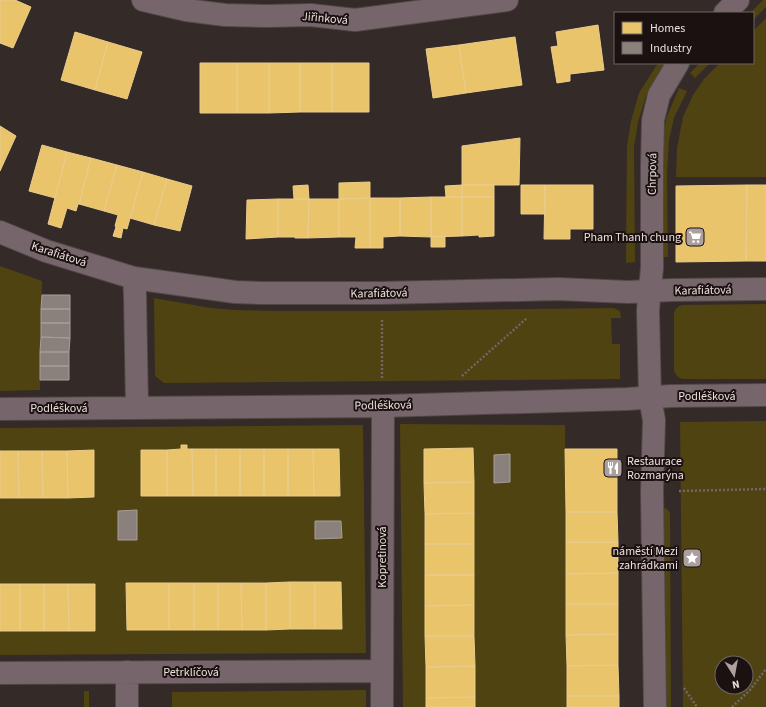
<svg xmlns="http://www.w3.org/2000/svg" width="766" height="707" font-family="'Source Sans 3',sans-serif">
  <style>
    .green { fill: #4f4312; fill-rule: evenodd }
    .homes { fill: #e9c46a; stroke: #eacc8d }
    .industry { fill: #8a817c; stroke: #a89e99 }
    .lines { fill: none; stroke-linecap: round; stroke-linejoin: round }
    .street-casing { stroke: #514846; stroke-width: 24 }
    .path { stroke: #716668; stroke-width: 2.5; stroke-dasharray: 2 2; stroke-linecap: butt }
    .street { stroke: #76666c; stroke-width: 22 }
    .labels { text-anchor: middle; stroke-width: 4; stroke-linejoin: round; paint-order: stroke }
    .street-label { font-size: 12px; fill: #ede0de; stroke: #1a1110 }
    .poi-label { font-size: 12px; fill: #ede0de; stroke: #1a1110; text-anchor: end }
  </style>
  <rect width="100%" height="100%" fill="#342a28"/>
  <path class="green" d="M 763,0 L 766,0 L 766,7 L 753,20 L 753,13 L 750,13 Z
    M 766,18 L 766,177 L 676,177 L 677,148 L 683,117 L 693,95 L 704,79 L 720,63 L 753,63 L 753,31 Z
    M 658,63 L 666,63 L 661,70 L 646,96 L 638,122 L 634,147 L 635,262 L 626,263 L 627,146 L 631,121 L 639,93 Z
    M 700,63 L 710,63 L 695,78 L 690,73 Z
    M 679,88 L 687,91 L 674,118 L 669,140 L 667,175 L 668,257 L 661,257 L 662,140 L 667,116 Z
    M 0,266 L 42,281 L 40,390 L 0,391 Z
    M 154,298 L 211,308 L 235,310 L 282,311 L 381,311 L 614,308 L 620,311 L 621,318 L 611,318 L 612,344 L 620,344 L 620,379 L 164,383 L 155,376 Z
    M 766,304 L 766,379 L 683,379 C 678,378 676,375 674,371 L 674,314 C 675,308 677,307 682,305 Z
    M 766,421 L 766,707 L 683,707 L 680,422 ZM 722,663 L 746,663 L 746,687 L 722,687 Z
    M 400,424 L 565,425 L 567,707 L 475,707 L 473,448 L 424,449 L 426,707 L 403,707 ZM 494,455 L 510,455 L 510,482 L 494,482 Z
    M 363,425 L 366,653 L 0,655 L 0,631 L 95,630 L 95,584 L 0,584 L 0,498 L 94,497 L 94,451 L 0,451 L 0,428 ZM 181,449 L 339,449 L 340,495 L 141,496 L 141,450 ZM 137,510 L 137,540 L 119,540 L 118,511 ZM 315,521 L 341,521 L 342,538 L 315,539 ZM 341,582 L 341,629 L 127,630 L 126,583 L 169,583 Z
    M 664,508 L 667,509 L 670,513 L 671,707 L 665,707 Z
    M 366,690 L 366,707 L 172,707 L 172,692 Z
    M 84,691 L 89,691 L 89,707 L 84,707 Z"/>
  <path class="homes" d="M 0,0 L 15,0 L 31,7 L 13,48 L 0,43 Z
    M 598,25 L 604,70 L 570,74 L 570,81 L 557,83 L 551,47 L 558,46 L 556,32 Z
    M 75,32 L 108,42 L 95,90 L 61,80 Z
    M 515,37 L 522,85 L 466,93 L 459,45 Z
    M 108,42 L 142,52 L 127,99 L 95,90 Z
    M 459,45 L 466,93 L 433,98 L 426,49 Z
    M 200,63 L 237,63 L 237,113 L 200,113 Z
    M 237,63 L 269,63 L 269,113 L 237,113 Z
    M 269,63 L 300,63 L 300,112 L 269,113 Z
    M 300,63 L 332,63 L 332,112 L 300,112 Z
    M 332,63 L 369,63 L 369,112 L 332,112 Z
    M 0,126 L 16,136 L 0,171 Z
    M 520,138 L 519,185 L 462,185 L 462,146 Z
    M 42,145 L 67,152 L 55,198 L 29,191 Z
    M 67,152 L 91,158 L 79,204 L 78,204 L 76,211 L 67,208 L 61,228 L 48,224 Z
    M 91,158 L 117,165 L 104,211 L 79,204 Z
    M 117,165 L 143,172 L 127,229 L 123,228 L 121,238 L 113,236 L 116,227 L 115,226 L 118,215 L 104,211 Z
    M 143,172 L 167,179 L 154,225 L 130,218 Z
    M 167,179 L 192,186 L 180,231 L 154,225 Z
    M 370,182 L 370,198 L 339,199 L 339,183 Z
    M 308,185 L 309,199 L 294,199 L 293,186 Z
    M 462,185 L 494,185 L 494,197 L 462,197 Z
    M 462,185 L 462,197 L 446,197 L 445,186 Z
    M 521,185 L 545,185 L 545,214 L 521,214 Z
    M 545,185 L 593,185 L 593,229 L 570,229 L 570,239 L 544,239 Z
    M 747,185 L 766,185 L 766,261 L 746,261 Z
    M 747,185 L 746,261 L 676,262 L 676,186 Z
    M 431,197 L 462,197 L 462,236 L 431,237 Z
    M 431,197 L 431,237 L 400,236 L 400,198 Z
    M 462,197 L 494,197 L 494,236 L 479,237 L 479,235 L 462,236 Z
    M 370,198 L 370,248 L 355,248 L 356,237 L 339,237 L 339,199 Z
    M 370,198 L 400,198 L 400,236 L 383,237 L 383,248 L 370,248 Z
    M 278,199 L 278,237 L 246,239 L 247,200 Z
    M 278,199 L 309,199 L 308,238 L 295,238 L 295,237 L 278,237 Z
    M 309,199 L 339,199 L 339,237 L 308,238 Z
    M 445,236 L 445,247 L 431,247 L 431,237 Z
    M 181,445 L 187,445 L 187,449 L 192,449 L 193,496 L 167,496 L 167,450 L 181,449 Z
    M 473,448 L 474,482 L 424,483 L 424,449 Z
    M 192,449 L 216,449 L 216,496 L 193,496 Z
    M 216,449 L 240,449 L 240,496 L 216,496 Z
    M 240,449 L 264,449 L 264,496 L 240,496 Z
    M 264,449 L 288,449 L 288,496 L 264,496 Z
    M 288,449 L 313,449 L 314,496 L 288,496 Z
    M 313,449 L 339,449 L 340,496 L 314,496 Z
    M 565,449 L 617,449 L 617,512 L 566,512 Z
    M 94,450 L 94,497 L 68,498 L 67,451 Z
    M 141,450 L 167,450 L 167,496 L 141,496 Z
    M 0,451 L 18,451 L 19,498 L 0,498 Z
    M 18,451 L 42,451 L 43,498 L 19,498 Z
    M 42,451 L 67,451 L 68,498 L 43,498 Z
    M 474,482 L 474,513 L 425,514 L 424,483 Z
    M 566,512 L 617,512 L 618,542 L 566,542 Z
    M 474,513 L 474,544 L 425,544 L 425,514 Z
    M 566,542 L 618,542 L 618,573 L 566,574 Z
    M 425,544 L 474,544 L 474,575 L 425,575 Z
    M 618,573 L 618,604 L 566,604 L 566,574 Z
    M 425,575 L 474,575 L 474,605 L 425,606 Z
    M 290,582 L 315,582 L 315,629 L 290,629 Z
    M 290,582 L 290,629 L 266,630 L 266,583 Z
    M 315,582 L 341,582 L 342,629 L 315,629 Z
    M 126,583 L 169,583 L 169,630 L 127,630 Z
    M 169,583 L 194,583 L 194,630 L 169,630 Z
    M 194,583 L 218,583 L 218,630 L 194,630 Z
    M 218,583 L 241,583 L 242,630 L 218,630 Z
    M 241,583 L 266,583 L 266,630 L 242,630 Z
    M 0,584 L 20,584 L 20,631 L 0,631 Z
    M 20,584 L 44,584 L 44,631 L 20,631 Z
    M 44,584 L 68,584 L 69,631 L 44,631 Z
    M 68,584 L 95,584 L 95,631 L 69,631 Z
    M 566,604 L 618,604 L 618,634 L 566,635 Z
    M 474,605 L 474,636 L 425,636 L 425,606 Z
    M 618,634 L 618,665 L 567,666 L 566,635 Z
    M 425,636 L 474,636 L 475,666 L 426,667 Z
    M 618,665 L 619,696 L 567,696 L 567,666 Z
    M 475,666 L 475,697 L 426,698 L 426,667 Z
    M 567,696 L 619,696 L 619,707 L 567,707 Z
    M 475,697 L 475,707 L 426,707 L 426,698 Z"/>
  <path class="industry" d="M 42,295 L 70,295 L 70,309 L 41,309 Z
    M 41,309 L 70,309 L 70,323 L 41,323 Z
    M 41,323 L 70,323 L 70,338 L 41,337 Z
    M 41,337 L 70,338 L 69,352 L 40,352 Z
    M 40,352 L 69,352 L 69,366 L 40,366 Z
    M 40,366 L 69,366 L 69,380 L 40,380 Z
    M 510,454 L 510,482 L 494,483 L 494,455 Z
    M 137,510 L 137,540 L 118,540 L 118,511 Z
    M 315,521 L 341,521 L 342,538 L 315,539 Z"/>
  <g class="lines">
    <g class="street-casing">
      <path id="street" d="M 143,0 L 186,10 L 225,15 L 267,16 L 311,15 L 355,20 L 507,0
        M 725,13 L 738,0
        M 0,232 L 46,251 L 134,278 L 235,292 L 261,293 L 381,293 L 558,289 L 628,292 L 672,290 L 766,289
        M 134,278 L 135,296 L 137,408
        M 0,409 L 383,406 L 627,399 L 671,396 L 766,395
        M 127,672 L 127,707
        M 0,673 L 382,671
        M 382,707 L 383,406
        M 655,707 L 652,491 L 654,420 L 650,398 L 648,310 L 652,268 L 652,167 L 653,120 L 659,95 L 678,63"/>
    </g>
    <path class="path" d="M 382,320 L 382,379
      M 462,376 L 527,318
      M 679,491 L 766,489
      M 684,688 L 697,707
      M 732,707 L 750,690 L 766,669"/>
    <use href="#street" class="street"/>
  </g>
  <defs>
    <g id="supermarket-square" transform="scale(1)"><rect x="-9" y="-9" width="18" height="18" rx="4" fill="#aca09e" stroke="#1a1110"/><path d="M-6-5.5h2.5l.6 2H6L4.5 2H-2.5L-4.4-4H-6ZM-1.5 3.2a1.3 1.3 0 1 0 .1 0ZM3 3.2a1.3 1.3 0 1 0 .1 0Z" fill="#fff"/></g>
    <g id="restaurant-square" transform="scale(1)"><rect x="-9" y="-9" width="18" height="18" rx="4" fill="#aca09e" stroke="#1a1110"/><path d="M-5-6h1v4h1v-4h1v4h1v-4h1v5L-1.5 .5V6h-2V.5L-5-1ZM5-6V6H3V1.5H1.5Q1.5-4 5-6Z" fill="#fff"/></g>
    <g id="sight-square" transform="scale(1)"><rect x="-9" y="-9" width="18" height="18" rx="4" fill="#aca09e" stroke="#1a1110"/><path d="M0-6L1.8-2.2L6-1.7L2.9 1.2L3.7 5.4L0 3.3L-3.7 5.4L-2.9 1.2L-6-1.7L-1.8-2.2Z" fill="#fff"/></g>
  </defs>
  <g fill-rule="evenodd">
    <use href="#supermarket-square" x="695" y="237"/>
    <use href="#restaurant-square" x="613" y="468"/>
    <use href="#sight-square" x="692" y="558"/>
  </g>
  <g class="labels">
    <g class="street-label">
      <text transform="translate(325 18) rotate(5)" y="4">Jiřinková</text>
      <text transform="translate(652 174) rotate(-89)" y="4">Chrpová</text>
      <text transform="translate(59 254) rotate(18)" y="4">Karafiátová</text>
      <text transform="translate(703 290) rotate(-1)" y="4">Karafiátová</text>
      <text transform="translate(379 293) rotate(-1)" y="4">Karafiátová</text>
      <text x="707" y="400">Podléšková</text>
      <text transform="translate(383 405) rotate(-1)" y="4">Podléšková</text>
      <text x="59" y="412">Podléšková</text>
      <text transform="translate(382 557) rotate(-90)" y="4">Kopretinová</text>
      <text x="191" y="676">Petrklíčová</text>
    </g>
    <g class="poi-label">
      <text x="681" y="241">Pham Thanh chung</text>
      <text x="627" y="465" text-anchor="start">Restaurace<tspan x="627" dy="14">Rozmarýna</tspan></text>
      <text x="678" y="555">náměstí Mezi<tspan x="678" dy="14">zahrádkami</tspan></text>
    </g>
  </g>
  <rect x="614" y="12" width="140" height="52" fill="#1a1110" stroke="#6e6462"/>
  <rect x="622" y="22" width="20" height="12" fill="#e9c46a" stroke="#6e6462"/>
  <text x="650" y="32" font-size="12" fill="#ede0de">Homes</text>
  <rect x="622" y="42" width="20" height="12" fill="#8a817c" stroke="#6e6462"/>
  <text x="650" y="52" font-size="12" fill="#ede0de">Industry</text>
  <g transform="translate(734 675) rotate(169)"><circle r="19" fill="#1a1110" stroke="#6e6462"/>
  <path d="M0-3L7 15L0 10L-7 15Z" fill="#aca09e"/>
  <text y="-6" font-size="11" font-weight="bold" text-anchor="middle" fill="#ede0de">N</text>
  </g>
</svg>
